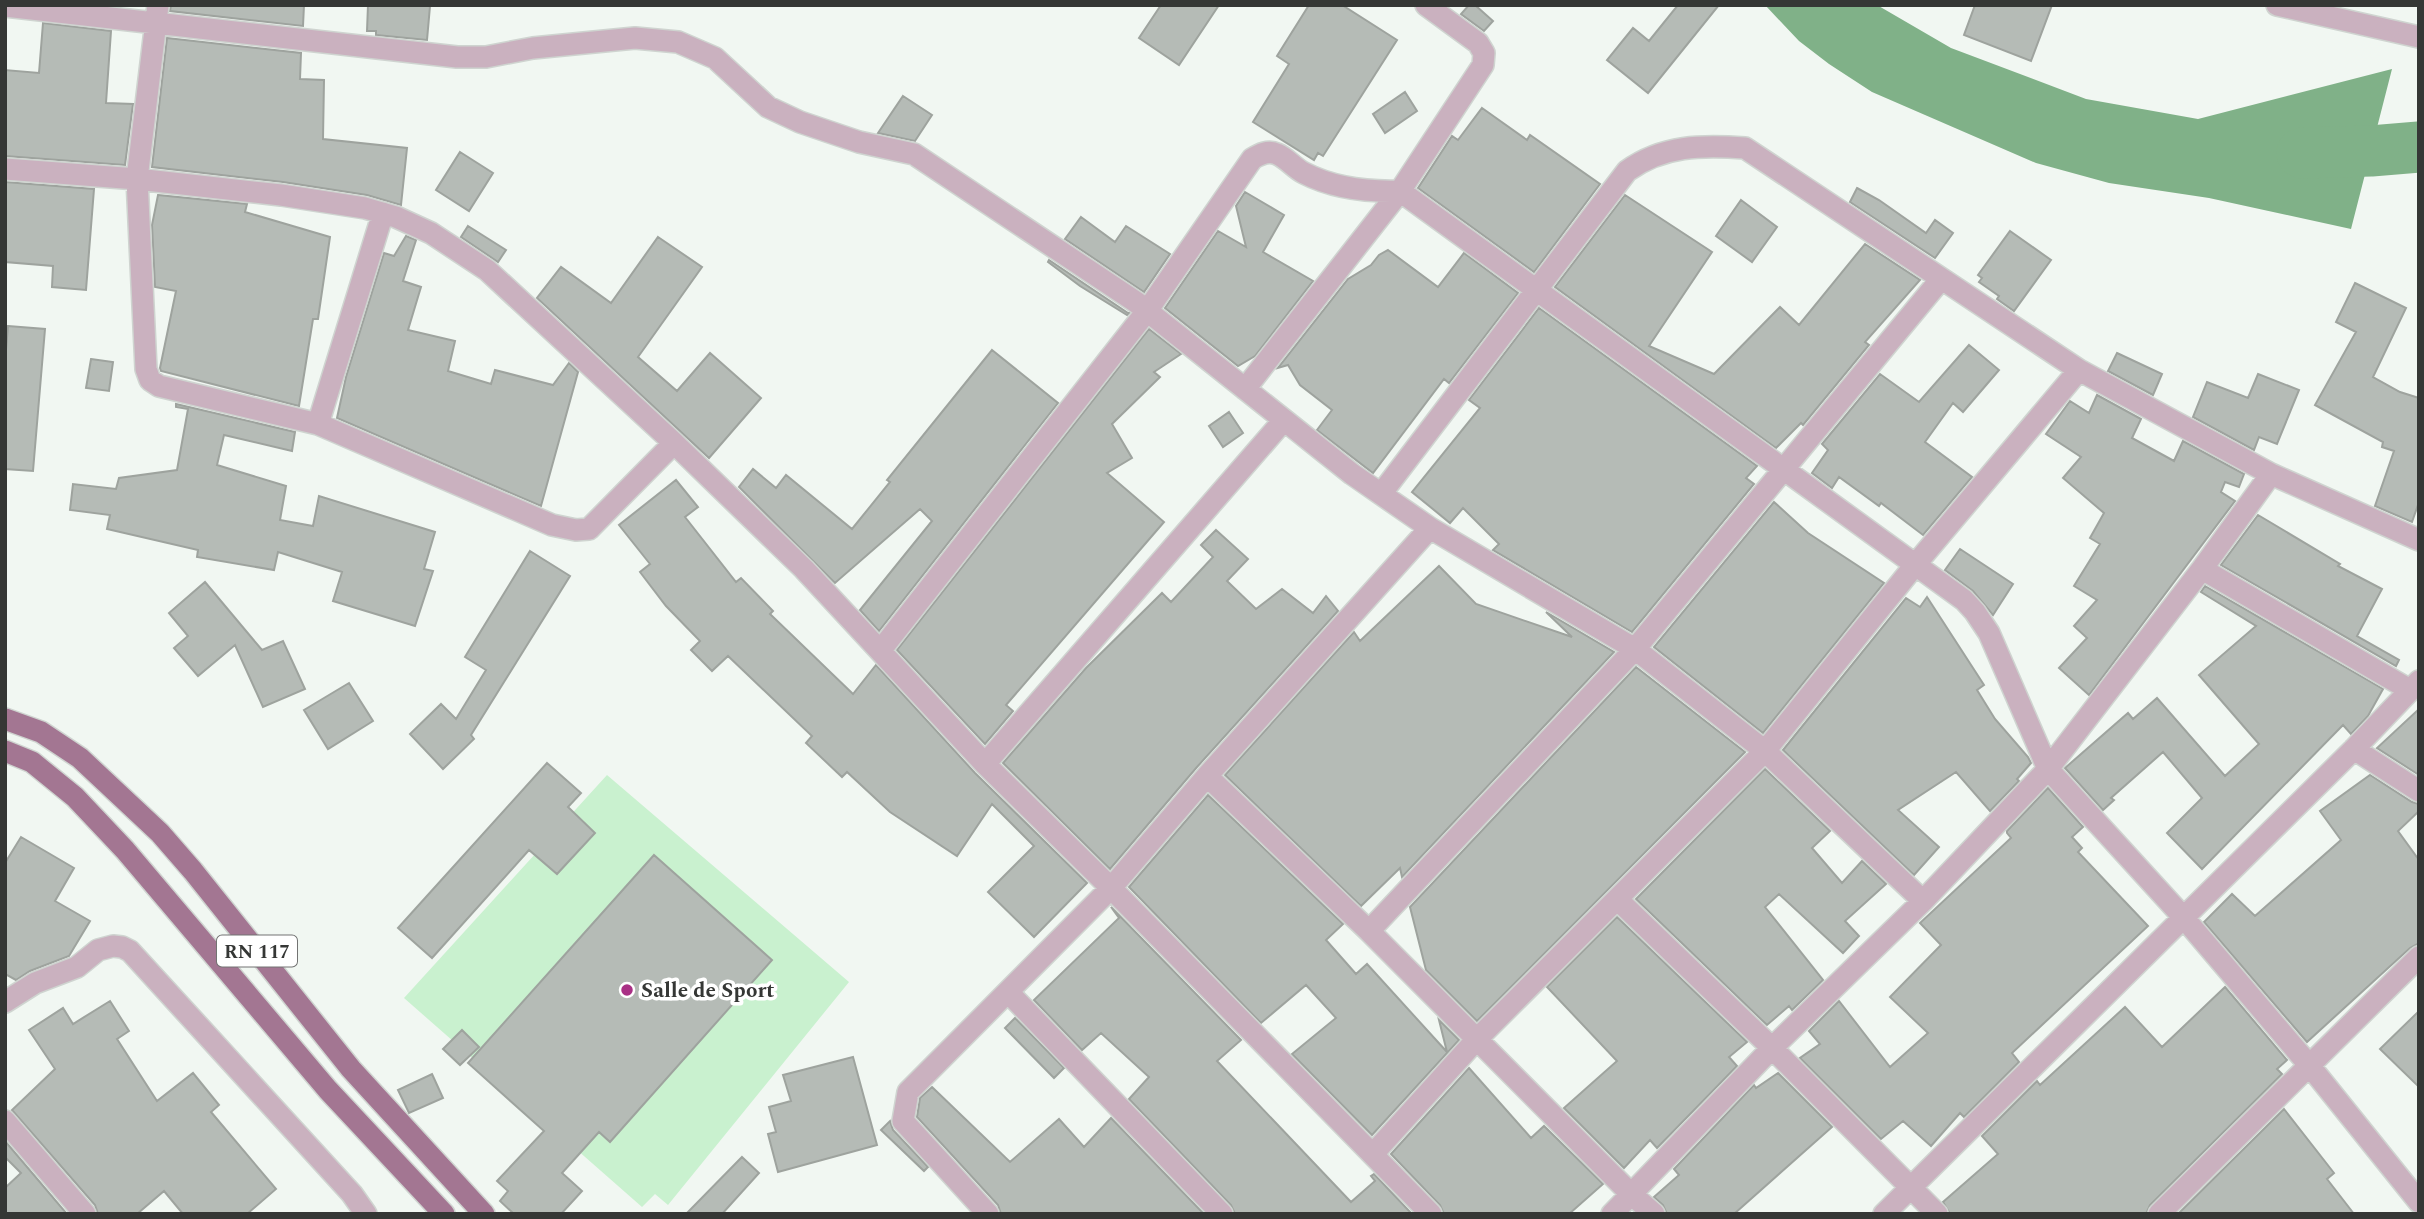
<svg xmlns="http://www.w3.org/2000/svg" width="2424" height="1219" font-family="Spectral,serif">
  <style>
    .green { fill: #c9f1cf }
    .water { fill: #80b188 }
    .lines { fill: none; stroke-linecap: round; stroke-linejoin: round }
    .river { stroke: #80b188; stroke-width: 51 }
    .building { fill: #b5bbb6; stroke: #9ea39e; stroke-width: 2 }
    .minor-casing { stroke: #cfd4d0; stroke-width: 24 }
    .major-casing { stroke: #cfd4d0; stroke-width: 24 }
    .minor { stroke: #cab1bf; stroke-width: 21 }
    .major { stroke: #a37692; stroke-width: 21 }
    .poi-dot { fill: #a93085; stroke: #fff; stroke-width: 2.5 }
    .labels { text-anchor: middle; stroke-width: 7; stroke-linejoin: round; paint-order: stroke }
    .shield { fill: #fff; stroke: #727372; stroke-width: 2 }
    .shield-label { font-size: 19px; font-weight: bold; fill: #353735 }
    .poi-label { font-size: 21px; font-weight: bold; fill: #353735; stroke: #fff; text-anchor: start }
  </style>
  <rect width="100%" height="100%" fill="#f1f7f2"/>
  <path class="green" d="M 607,775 L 849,982 L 668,1205 L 655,1194 L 642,1207 L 404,998 Z"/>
  <path class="water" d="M 1765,5 L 1877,5 L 1951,48 L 2086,99 L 2198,119 L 2392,69 L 2351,229 L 2209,198 L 2109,183 L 2036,163 L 1872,92 L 1829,64 L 1799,41 Z"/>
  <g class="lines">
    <path class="river" d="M 2302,153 L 2371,151 L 2419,147"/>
  </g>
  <path class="building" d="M 171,5 L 304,5 L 303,26 L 170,11 Z
    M 368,5 L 430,6 L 427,40 L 376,35 L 376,31 L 367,31 Z
    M 1161,5 L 1219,5 L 1179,65 L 1139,38 Z
    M 1309,5 L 1342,5 L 1397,40 L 1323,156 L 1318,153 L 1314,160 L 1253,122 L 1289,64 L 1277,56 Z
    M 1469,5 L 1475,5 L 1493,21 L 1484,31 L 1461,14 Z
    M 1678,5 L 1719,5 L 1648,93 L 1607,60 L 1633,28 L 1649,41 Z
    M 1975,5 L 2052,5 L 2031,61 L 1964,35 Z
    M 43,23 L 111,31 L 106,103 L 133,104 L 125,165 L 5,156 L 5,70 L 39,73 Z
    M 167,38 L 301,53 L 300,79 L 324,80 L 323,139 L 407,148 L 401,205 L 367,195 L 283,182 L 152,167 Z
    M 1405,92 L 1417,111 L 1385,133 L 1373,114 Z
    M 903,96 L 932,115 L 915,141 L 878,133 Z
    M 1482,108 L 1527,140 L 1530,135 L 1600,184 L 1534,272 L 1418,188 L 1452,136 L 1458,140 Z
    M 460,152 L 493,173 L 469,211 L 436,190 Z
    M 5,182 L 94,189 L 86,290 L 52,287 L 53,266 L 5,262 Z
    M 1857,188 L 1879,200 L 1926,233 L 1935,220 L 1953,233 L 1935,258 L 1850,202 Z
    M 1245,192 L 1284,215 L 1263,252 L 1313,281 L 1255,356 L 1238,366 L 1165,308 L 1218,231 L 1246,247 L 1236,206 Z
    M 158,195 L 247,204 L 245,212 L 330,237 L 318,319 L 313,319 L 299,406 L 161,371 L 160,368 L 176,291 L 155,287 L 152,225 Z
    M 1625,195 L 1712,252 L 1649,346 L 1714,374 L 1780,307 L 1799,325 L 1865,244 L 1920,280 L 1865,342 L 1869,345 L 1803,425 L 1801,423 L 1776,448 L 1555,287 Z
    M 1741,200 L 1777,227 L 1752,262 L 1716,236 Z
    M 1081,217 L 1115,242 L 1126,226 L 1170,254 L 1144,292 L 1065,239 Z
    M 468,226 L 506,250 L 498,262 L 461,237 Z
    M 2010,231 L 2051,260 L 2014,311 L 1997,299 L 1999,296 L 1979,282 L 1982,278 L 1978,275 Z
    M 406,236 L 416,240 L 403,281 L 421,287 L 408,330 L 455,341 L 448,371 L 491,384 L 495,370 L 553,385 L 569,363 L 578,372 L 541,506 L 337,418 L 346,377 L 384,253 L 394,256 Z
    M 658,237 L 702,267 L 638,357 L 677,391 L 710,353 L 761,398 L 709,458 L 537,298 L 561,267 L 611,303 Z
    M 1388,250 L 1438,287 L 1464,253 L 1518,293 L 1449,383 L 1444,379 L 1373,473 L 1317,430 L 1332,410 L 1300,385 L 1288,365 L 1278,368 L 1348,279 L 1371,265 L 1379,255 Z
    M 1049,260 L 1128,313 L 1129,313 L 1127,315 L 1080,286 L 1048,262 Z
    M 2355,283 L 2406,308 L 2373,377 L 2400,392 L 2419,398 L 2419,502 L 2412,522 L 2375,506 L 2394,451 L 2382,447 L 2383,442 L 2315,405 L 2356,332 L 2336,322 Z
    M 1539,308 L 1757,466 L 1746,478 L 1754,484 L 1632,632 L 1493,550 L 1499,544 L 1463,508 L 1450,523 L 1412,492 L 1480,408 L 1469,400 Z
    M 8,326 L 45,329 L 33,471 L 5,469 L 5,361 Z
    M 1149,329 L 1181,354 L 1154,372 L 1160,377 L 1112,424 L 1132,458 L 1107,473 L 1164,522 L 1006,705 L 1013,711 L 985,744 L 897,650 Z
    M 1969,345 L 1999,370 L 1963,412 L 1953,403 L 1925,442 L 1972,477 L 1923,535 L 1881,503 L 1879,506 L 1839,477 L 1832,488 L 1812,473 L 1828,450 L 1822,444 L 1880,374 L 1919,402 Z
    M 992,350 L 1058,403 L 879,631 L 860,610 L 932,521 L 920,509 L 835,583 L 739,487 L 753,469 L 776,488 L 786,475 L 852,529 L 890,482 L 887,480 Z
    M 2117,353 L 2162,374 L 2153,395 L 2108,371 Z
    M 91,359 L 113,362 L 109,391 L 86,388 Z
    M 2258,374 L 2299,390 L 2277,444 L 2259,437 L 2254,450 L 2193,417 L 2207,382 L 2248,398 Z
    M 2097,395 L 2141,419 L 2132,438 L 2174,461 L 2183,441 L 2244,474 L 2239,487 L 2225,482 L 2221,492 L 2235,501 L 2089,695 L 2059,668 L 2087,638 L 2074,626 L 2097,600 L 2074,586 L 2100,544 L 2090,538 L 2104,513 L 2063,478 L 2081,457 L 2046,434 L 2070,401 L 2089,413 Z
    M 176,404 L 295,432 L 292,451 L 224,435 L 217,465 L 286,486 L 280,520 L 313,526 L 319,496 L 435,532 L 424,569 L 433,571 L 415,626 L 333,601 L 342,572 L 278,552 L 274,570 L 197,557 L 198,550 L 107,529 L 110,515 L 70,510 L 73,484 L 116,489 L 119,478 L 177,470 L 188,409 L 176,407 Z
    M 1229,412 L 1243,433 L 1223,447 L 1209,426 Z
    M 676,480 L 698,507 L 685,517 L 736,582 L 741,578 L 773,611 L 770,614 L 853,694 L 876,665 L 975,773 L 1087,883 L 1034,937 L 988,892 L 1034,846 L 992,804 L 957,856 L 890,812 L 847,772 L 842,777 L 806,743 L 812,736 L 728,656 L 712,671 L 691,650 L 700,641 L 666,606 L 640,572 L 650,564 L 619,525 Z
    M 1774,502 L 1808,533 L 1884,583 L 1763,733 L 1654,647 Z
    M 2258,515 L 2340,564 L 2338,566 L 2382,589 L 2357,636 L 2399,660 L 2396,666 L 2221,565 Z
    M 1216,530 L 1248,559 L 1227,581 L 1256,609 L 1282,589 L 1313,613 L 1326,596 L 1338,611 L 1197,767 L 1110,869 L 1003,763 L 1086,668 L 1162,593 L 1171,602 L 1213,557 L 1201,545 Z
    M 1960,549 L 2013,584 L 1993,615 L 1973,591 L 1945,570 Z
    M 530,551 L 570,576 L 471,735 L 474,739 L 443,769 L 410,734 L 441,704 L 456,719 L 486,670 L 465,657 Z
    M 1439,566 L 1476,604 L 1572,637 L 1546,612 L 1614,652 L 1402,877 L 1400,868 L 1361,906 L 1225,775 L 1354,632 L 1360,641 Z
    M 205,582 L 262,650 L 283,641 L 305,689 L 263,707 L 235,645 L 198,676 L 174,648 L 188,636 L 169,613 Z
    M 2205,586 L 2383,689 L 2368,716 L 2351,734 L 2343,725 L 2202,869 L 2167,833 L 2202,798 L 2163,752 L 2111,798 L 2114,800 L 2103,810 L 2065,768 L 2128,713 L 2133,719 L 2157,698 L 2225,776 L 2259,744 L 2199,675 L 2256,626 L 2201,592 Z
    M 1927,597 L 1984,685 L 1977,690 L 1995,719 L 2028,757 L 2031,763 L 2017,779 L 2019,781 L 1990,811 L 1956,772 L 1898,810 L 1939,847 L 1914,875 L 1783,750 L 1906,598 L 1920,607 Z
    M 1636,667 L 1745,752 L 1477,1021 L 1426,970 L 1410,907 Z
    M 349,683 L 373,721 L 328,749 L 304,710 Z
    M 2419,709 L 2419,775 L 2377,748 Z
    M 547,763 L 581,793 L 568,807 L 595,833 L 557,874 L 529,850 L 432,958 L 398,928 Z
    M 1765,769 L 1830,831 L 1812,848 L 1842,883 L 1862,861 L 1886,884 L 1845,921 L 1859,936 L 1843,953 L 1779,894 L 1765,907 L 1823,980 L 1792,1010 L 1789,1006 L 1767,1025 L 1636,899 Z
    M 2370,775 L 2412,802 L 2419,804 L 2419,811 L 2398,831 L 2419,860 L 2419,943 L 2410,948 L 2307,1042 L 2204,922 L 2232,894 L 2255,916 L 2341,840 L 2320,811 Z
    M 2048,788 L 2083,827 L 2072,837 L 2082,848 L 2078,852 L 2148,926 L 2012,1053 L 2019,1062 L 1964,1117 L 1960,1113 L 1931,1146 L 1903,1121 L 1881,1139 L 1800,1058 L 1820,1044 L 1809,1031 L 1839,1001 L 1890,1067 L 1928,1033 L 1890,997 L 1941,945 L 1920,923 L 2011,838 L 2007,833 L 2007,831 Z
    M 1208,795 L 1343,924 L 1326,940 L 1356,974 L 1367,964 L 1447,1052 L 1439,1020 L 1459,1040 L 1372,1135 L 1292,1054 L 1336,1018 L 1306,985 L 1261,1023 L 1129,887 Z
    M 21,837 L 74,868 L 55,901 L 90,921 L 69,956 L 30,971 L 16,980 L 5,974 L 5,863 Z
    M 654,855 L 772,960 L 610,1142 L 599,1132 L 562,1173 L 582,1191 L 561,1214 L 514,1214 L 500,1201 L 508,1191 L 497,1181 L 544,1131 L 468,1063 Z
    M 1111,907 L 1241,1040 L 1217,1061 L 1351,1202 L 1375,1181 L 1371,1176 L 1374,1174 L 1412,1214 L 1235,1214 L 1231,1205 L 1129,1099 L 1149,1077 L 1101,1033 L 1082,1050 L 1034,1000 L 1119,918 Z
    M 1617,917 L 1747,1042 L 1729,1057 L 1737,1066 L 1657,1148 L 1650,1140 L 1624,1168 L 1564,1108 L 1617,1061 L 1547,987 Z
    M 2225,987 L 2287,1060 L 2277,1069 L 2282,1074 L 2150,1205 L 2146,1214 L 1950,1214 L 1943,1202 L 1998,1154 L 1982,1136 L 2037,1081 L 2040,1085 L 2125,1007 L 2162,1047 Z
    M 110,1001 L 129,1031 L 117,1039 L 157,1101 L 193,1073 L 219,1105 L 211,1112 L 276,1189 L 247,1214 L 183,1214 L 164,1191 L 137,1214 L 98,1214 L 95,1205 L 12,1110 L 55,1069 L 29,1030 L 63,1008 L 73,1024 Z
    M 2419,1011 L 2419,1087 L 2380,1049 Z
    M 1015,1018 L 1064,1068 L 1054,1078 L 1005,1028 Z
    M 462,1030 L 479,1047 L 460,1065 L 443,1049 Z
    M 853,1057 L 877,1145 L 778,1172 L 768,1134 L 776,1132 L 769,1107 L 791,1101 L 783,1075 Z
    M 1469,1068 L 1531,1138 L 1544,1126 L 1603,1184 L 1569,1214 L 1444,1214 L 1440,1205 L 1391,1154 Z
    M 1778,1073 L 1832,1127 L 1734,1214 L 1667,1214 L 1663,1205 L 1654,1197 L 1679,1175 L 1674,1169 L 1754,1085 L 1756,1088 Z
    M 432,1074 L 443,1098 L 409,1113 L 398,1090 Z
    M 932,1087 L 1010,1162 L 1059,1119 L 1084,1147 L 1111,1118 L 1204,1214 L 1001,1214 L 998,1205 L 917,1117 L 920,1098 Z
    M 2284,1109 L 2334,1173 L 2327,1179 L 2354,1214 L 2178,1214 Z
    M 890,1121 L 893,1130 L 928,1167 L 924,1171 L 881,1130 Z
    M 5,1141 L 67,1214 L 5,1214 L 5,1188 L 21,1173 L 5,1157 Z
    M 742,1157 L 759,1173 L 722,1214 L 686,1214 Z"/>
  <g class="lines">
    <g class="minor-casing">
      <path id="minor" d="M 158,5 L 137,179 L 146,369 L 150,380 L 159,386 L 318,424 L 552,525 L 576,530 L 589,529 L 674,443
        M 2277,5 L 2419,37
        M 5,6 L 457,57 L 486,57 L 533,48 L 635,38 L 678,42 L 715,58 L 768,107 L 800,122 L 859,142 L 914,154 L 1136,302 L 1352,474 L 1430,528 L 1635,649 L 1765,751 L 1923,901
        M 5,169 L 137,179 L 281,195 L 365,208 L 396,217 L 431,233 L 487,270 L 674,443 L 804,569 L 985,764 L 1111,888 L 1431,1214
        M 1245,389 L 1400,191 L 1483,65 L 1484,53 L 1478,43 L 1426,5
        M 318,424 L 383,213
        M 1381,494 L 1627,171 C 1663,145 1702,145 1745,148 L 2079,370 L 2271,474 L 2419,540
        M 2202,569 L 2410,690
        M 880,651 L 1147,311 L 1252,159 C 1260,154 1268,150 1277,154 C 1287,158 1294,168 1304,173 C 1333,188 1367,192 1400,191 L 1964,600 L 1975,612 L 1989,633 L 2048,769 L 2184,918 L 2309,1065 L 2419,1202
        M 2354,749 L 2419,791
        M 985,764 L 1284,420
        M 1207,776 L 1369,931 L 1630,1193 L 1654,1214
        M 1617,899 L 1772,1048 L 1937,1214
        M 1369,931 L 1635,649 L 1941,279
        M 1008,992 L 1222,1214
        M 5,1002 L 35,983 L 77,967 L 98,950 L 113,946 L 122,947 L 130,951 L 352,1194 L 366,1214
        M 5,1121 L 85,1214
        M 1373,1154 L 1477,1039 L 1765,751 L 1915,565 L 2079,370
        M 988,1214 L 903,1121 L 908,1092 L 1111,888 L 1207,776 L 1430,528
        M 1612,1214 L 1772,1048 L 1923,901 L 2048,769 L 2202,569 L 2271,474
        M 1884,1214 L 2354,749 L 2419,681
        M 2159,1214 L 2419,957"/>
    </g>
    <g class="major-casing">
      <path id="major" d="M 5,719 L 41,732 L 80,758 L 160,833 L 193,871 L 351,1069 L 484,1214
        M 5,751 L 32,762 L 75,797 L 125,850 L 328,1090 L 444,1214"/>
    </g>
    <use href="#minor" class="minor"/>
    <use href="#major" class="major"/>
  </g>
  <circle class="poi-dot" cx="627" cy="990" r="7"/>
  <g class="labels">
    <rect class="shield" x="217" y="935.5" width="80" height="31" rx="5"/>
    <g class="shield-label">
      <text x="257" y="958">RN 117</text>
    </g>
    <g class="poi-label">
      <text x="641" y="997">Salle de Sport</text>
    </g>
  </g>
  <rect width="2424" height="1219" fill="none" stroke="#353735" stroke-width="14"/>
</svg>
